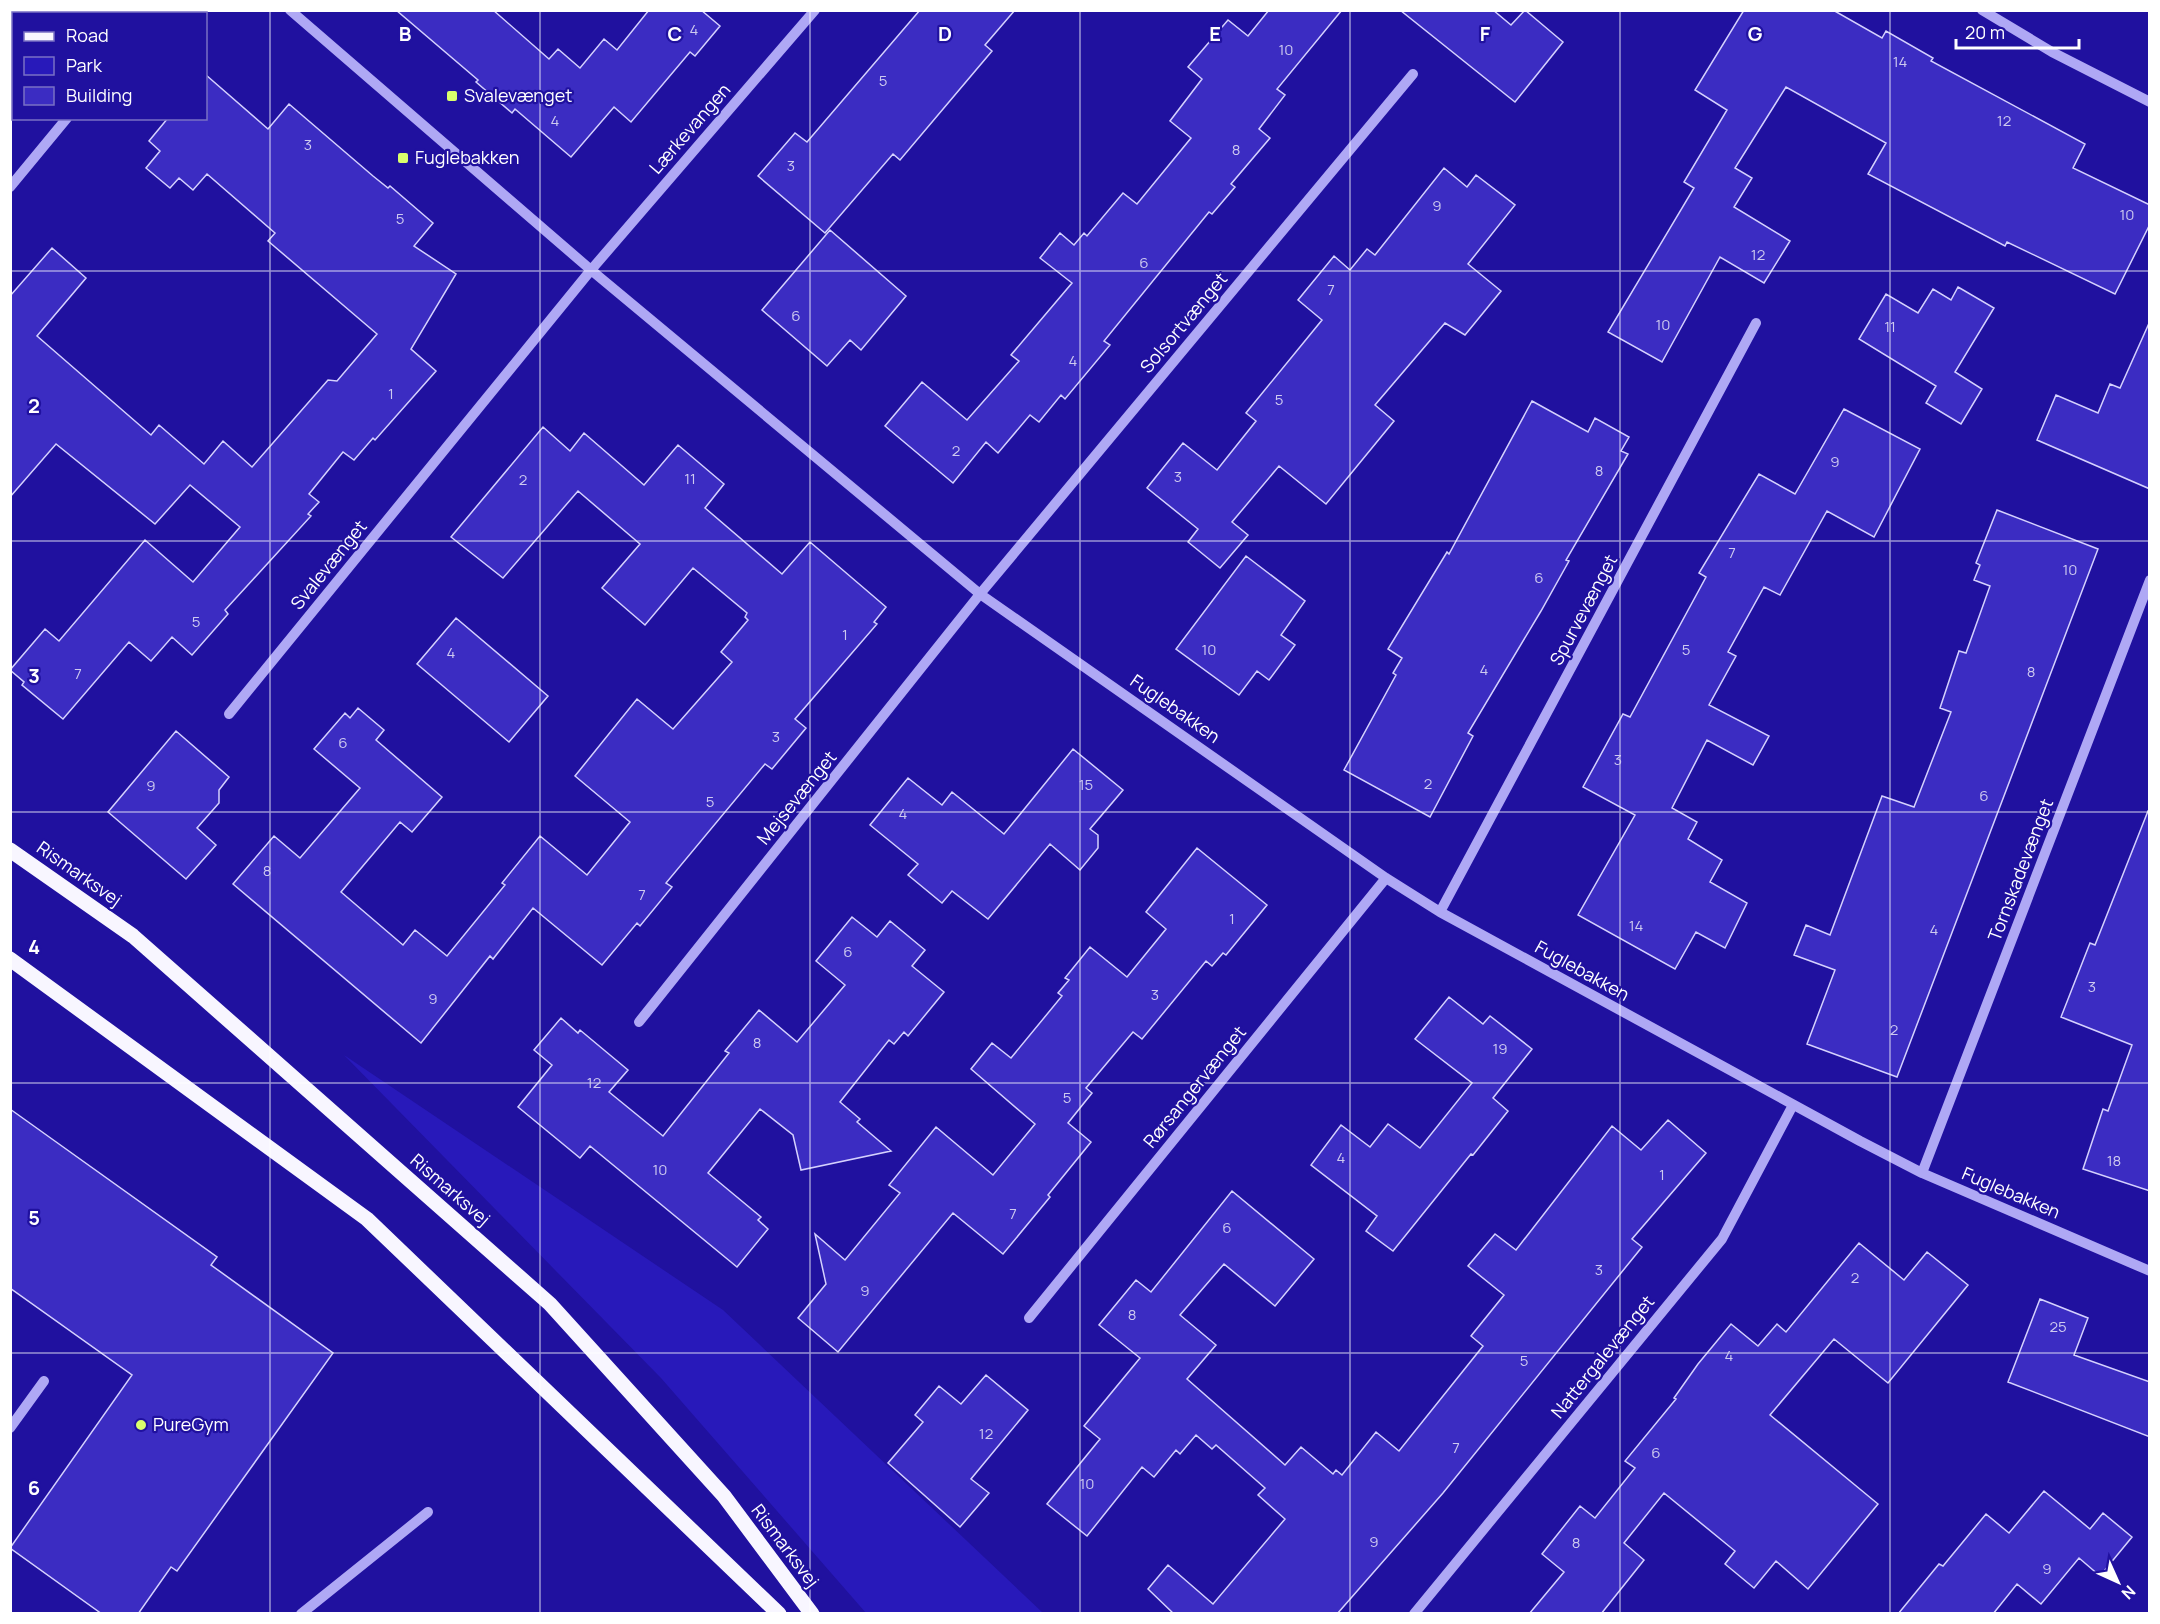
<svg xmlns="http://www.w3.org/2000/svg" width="2160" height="1624" font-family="Manrope,sans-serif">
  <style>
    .green { fill: #2819ba }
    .building { fill: #3b2cc2; stroke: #d5d1fe; stroke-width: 1.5 }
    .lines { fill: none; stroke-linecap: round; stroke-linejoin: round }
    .minor { stroke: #afa8f5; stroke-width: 10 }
    .major { stroke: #f8f6ff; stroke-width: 15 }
    .grid { fill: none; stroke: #fff; stroke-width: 1.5; stroke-opacity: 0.55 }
    .poi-dot { fill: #daff6c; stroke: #20119f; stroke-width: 2 }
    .labels { text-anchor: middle; stroke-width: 4.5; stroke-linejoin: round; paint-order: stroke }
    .number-label { font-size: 15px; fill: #cecaf0 }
    .poi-label { font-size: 18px; fill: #fff; stroke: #20119f; text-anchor: start }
    .street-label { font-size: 18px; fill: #fff; stroke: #20119f }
    .grid-label { font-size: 20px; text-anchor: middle; font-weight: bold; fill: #fff; stroke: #20119f; stroke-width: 4.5; stroke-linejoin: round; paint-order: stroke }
  </style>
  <rect width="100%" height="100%" fill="#20119f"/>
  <path class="green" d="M 344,1055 L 723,1310 L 1043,1613 L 866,1613 L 661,1378 Z"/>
  <path class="building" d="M 396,10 L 493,10 L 549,59 L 558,49 L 580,68 L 604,39 L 617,50 L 649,10 L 701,10 L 720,26 L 695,56 L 690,52 L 631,122 L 614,107 L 571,157 L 515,109 L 512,113 L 476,82 L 478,80 Z
    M 920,10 L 1015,10 L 985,45 L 992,51 L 900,160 L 893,154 L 825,233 L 758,176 L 795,133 L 807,142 Z
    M 1269,10 L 1342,10 L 1277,89 L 1285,95 L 1259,129 L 1270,138 L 1231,184 L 1235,187 L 1212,214 L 1209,212 L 1104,341 L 1110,345 L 1065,399 L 1061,395 L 1039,422 L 1030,415 L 998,453 L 986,442 L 953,483 L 885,426 L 922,382 L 967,420 L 1019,361 L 1011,355 L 1072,283 L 1040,258 L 1060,233 L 1074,245 L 1084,233 L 1087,236 L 1123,193 L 1137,204 L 1191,138 L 1170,121 L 1202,79 L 1188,67 L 1228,20 L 1248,36 Z
    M 1400,10 L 1493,10 L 1511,25 L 1525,10 L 1563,42 L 1515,102 Z
    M 1744,10 L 1833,10 L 1882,38 L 1886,31 L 1933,58 L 1931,61 L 2085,144 L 2073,168 L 2150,205 L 2150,224 L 2115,294 L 2007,242 L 2005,246 L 1868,174 L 1886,143 L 1786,87 L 1735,168 L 1752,178 L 1734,207 L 1790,241 L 1764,283 L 1720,257 L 1662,362 L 1608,332 L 1694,188 L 1684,182 L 1727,110 L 1695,90 Z
    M 206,75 L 268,129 L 289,104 L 373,176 L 388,188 L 390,186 L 433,223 L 414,246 L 456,274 L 411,349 L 436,371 L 375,440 L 373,438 L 354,460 L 343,452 L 309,494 L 319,502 L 308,514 L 311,516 L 225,610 L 228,614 L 192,655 L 172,637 L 151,661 L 129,642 L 63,719 L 22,685 L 24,682 L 10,670 L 45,629 L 59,641 L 145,540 L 193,582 L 240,527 L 190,485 L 155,524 L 56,444 L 10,497 L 10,296 L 52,248 L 86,278 L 37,336 L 151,435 L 159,425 L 204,464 L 223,441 L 252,467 L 328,380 L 337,381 L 377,334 L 268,241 L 275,233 L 207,174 L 193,190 L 179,178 L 170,188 L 146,168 L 160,151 L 149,141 L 168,118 L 206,118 Z
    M 1444,168 L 1467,187 L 1476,175 L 1515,205 L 1468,264 L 1501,291 L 1465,335 L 1445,323 L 1375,405 L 1394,421 L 1326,504 L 1279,466 L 1232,522 L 1248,535 L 1220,568 L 1188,542 L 1198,529 L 1147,488 L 1183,443 L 1217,470 L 1256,421 L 1246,413 L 1322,320 L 1298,300 L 1334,256 L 1350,270 L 1367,249 L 1375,255 Z
    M 830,230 L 906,296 L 861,350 L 850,340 L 827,366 L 762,310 Z
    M 1958,287 L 1994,308 L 1955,372 L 1982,389 L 1961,424 L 1926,403 L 1936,386 L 1859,339 L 1886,294 L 1918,313 L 1933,289 L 1951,300 Z
    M 2150,321 L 2150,489 L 2037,440 L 2056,395 L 2098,413 L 2110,384 L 2120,388 Z
    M 1532,401 L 1588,432 L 1595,418 L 1629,437 L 1621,451 L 1628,454 L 1566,560 L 1569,561 L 1541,611 L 1468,733 L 1473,736 L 1430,817 L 1344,770 L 1396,675 L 1393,673 L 1402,658 L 1388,649 L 1447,552 L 1449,554 Z
    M 1844,409 L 1920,449 L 1874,537 L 1827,511 L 1780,595 L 1764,587 L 1728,652 L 1736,656 L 1709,705 L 1769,736 L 1753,765 L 1707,740 L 1672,808 L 1697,822 L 1688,839 L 1722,860 L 1710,882 L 1747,903 L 1725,948 L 1696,932 L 1675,969 L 1578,915 L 1635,815 L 1583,787 L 1623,714 L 1630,717 L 1706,577 L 1699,573 L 1759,474 L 1795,494 Z
    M 543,427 L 570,451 L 584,433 L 644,485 L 678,445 L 724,484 L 705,508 L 782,574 L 810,542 L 886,607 L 874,622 L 877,624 L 795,719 L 806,728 L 772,769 L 765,764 L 666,883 L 672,887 L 640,926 L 637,923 L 602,965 L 533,908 L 493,959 L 490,956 L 421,1043 L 233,884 L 274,836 L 300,858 L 360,788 L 314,749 L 345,713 L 350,718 L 358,708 L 384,730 L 376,740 L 442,797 L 412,832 L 400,822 L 341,892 L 403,945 L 415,930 L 447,956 L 505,885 L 502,883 L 540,836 L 587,875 L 630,822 L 575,776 L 637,699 L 673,729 L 732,662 L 721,652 L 748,620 L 745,617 L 747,613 L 693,568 L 645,625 L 602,588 L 640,544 L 578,491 L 503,578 L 451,537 Z
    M 1997,510 L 2098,549 L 1897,1077 L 1807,1044 L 1835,970 L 1794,955 L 1806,925 L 1830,935 L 1882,796 L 1914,807 L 1951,712 L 1940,708 L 1959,651 L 1966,653 L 1990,586 L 1974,580 L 1980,565 L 1976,563 Z
    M 1246,556 L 1305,601 L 1281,635 L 1295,645 L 1269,680 L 1257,671 L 1239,695 L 1176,649 Z
    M 456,618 L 548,696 L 509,742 L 417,664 Z
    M 176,731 L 229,777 L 219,790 L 219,803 L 197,828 L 216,845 L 186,879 L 108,812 Z
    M 1073,749 L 1123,790 L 1090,829 L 1098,835 L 1098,848 L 1080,870 L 1050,844 L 988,919 L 952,891 L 942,903 L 908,875 L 918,864 L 870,825 L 908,778 L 942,805 L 952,792 L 1004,834 Z
    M 2148,811 L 2150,812 L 2150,1191 L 2083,1169 L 2103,1109 L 2108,1111 L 2132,1045 L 2061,1017 L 2090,943 L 2095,945 Z
    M 1197,848 L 1267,905 L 1226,955 L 1223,953 L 1212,966 L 1206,961 L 1142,1039 L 1133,1032 L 1086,1088 L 1092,1093 L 1068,1123 L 1091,1142 L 1048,1195 L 1050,1197 L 1003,1254 L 953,1213 L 838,1352 L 798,1318 L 826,1284 L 815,1234 L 845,1260 L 900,1193 L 889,1185 L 936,1127 L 993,1175 L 1035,1124 L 971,1069 L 992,1043 L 1011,1058 L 1062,996 L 1058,993 L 1069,980 L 1065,978 L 1090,947 L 1127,977 L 1166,929 L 1146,912 Z
    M 852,917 L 877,937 L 890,921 L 925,950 L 912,966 L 944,992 L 908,1036 L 904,1032 L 894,1044 L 889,1040 L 840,1102 L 860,1119 L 857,1122 L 891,1151 L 801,1170 L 793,1135 L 760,1109 L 708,1173 L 761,1217 L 758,1220 L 768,1229 L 737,1267 L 590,1146 L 580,1158 L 518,1107 L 552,1065 L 534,1050 L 561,1018 L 578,1033 L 580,1030 L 628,1070 L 609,1092 L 663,1136 L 729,1053 L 725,1051 L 759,1010 L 797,1042 L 845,985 L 816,961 Z
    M 1449,997 L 1483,1024 L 1490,1016 L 1532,1049 L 1493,1098 L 1508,1111 L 1473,1155 L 1471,1154 L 1393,1251 L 1366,1231 L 1377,1216 L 1311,1165 L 1341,1125 L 1370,1147 L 1388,1124 L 1420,1148 L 1472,1083 L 1415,1039 Z
    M 10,1109 L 217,1257 L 211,1265 L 333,1353 L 177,1571 L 171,1567 L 138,1614 L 102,1614 L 10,1548 L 132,1375 L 10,1288 Z
    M 1668,1120 L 1706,1153 L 1632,1239 L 1642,1247 L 1443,1493 L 1337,1614 L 1174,1614 L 1148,1589 L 1168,1565 L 1213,1604 L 1285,1519 L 1258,1495 L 1265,1488 L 1216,1445 L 1212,1449 L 1196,1435 L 1180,1454 L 1176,1450 L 1154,1477 L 1142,1467 L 1087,1536 L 1047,1504 L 1100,1439 L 1084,1426 L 1140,1358 L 1099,1325 L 1136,1280 L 1151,1292 L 1232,1191 L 1314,1259 L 1275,1306 L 1224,1264 L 1180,1315 L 1216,1345 L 1187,1379 L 1285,1465 L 1301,1447 L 1333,1474 L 1336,1470 L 1342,1475 L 1376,1432 L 1399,1451 L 1483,1346 L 1471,1336 L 1504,1295 L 1468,1266 L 1495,1234 L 1516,1250 L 1612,1126 L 1641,1150 Z
    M 1859,1243 L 1904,1280 L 1927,1252 L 1968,1285 L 1888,1383 L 1834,1339 L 1770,1415 L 1878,1504 L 1808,1589 L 1776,1561 L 1754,1588 L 1725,1564 L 1735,1551 L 1664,1493 L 1624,1543 L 1644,1560 L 1601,1614 L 1529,1614 L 1564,1572 L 1542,1554 L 1580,1506 L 1595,1518 L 1635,1468 L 1625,1461 L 1676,1399 L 1674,1398 L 1698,1364 L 1731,1324 L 1758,1346 L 1777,1324 L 1786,1332 Z
    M 2040,1299 L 2088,1318 L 2074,1355 L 2150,1382 L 2150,1437 L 2008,1382 Z
    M 986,1375 L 1028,1410 L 971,1479 L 989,1493 L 960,1527 L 888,1463 L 923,1422 L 915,1415 L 939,1386 L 961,1404 Z
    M 2044,1491 L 2090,1529 L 2103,1513 L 2132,1537 L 2100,1576 L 2079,1558 L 2041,1604 L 2017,1584 L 1993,1614 L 1898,1614 L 1939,1564 L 1943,1566 L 1986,1514 L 2009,1533 Z"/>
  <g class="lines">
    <path class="minor" d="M 290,10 L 591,270 L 980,594 L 1386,878 L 1440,912 L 1860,1141 L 1922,1173 L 2150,1271
      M 1982,10 L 2052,52 L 2150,102
      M 153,14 L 156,10
      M 10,187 L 67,118
      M 229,714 L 591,270 L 815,10
      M 1440,912 L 1756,323
      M 639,1022 L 980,594 L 1413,74
      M 1922,1173 L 2150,580
      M 1029,1318 L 1386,878
      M 10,1428 L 44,1381
      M 301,1614 L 428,1512
      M 1414,1614 L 1722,1239 L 1793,1105"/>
    <path class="major" d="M 10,850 L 133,936 L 550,1304 L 724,1496 L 812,1614
      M 10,959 L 367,1219 L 779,1614"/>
  </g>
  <path class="grid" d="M 270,10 L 270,1614M 540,10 L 540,1614M 810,10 L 810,1614M 1080,10 L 1080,1614M 1350,10 L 1350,1614M 1620,10 L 1620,1614M 1890,10 L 1890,1614M 10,271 L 2150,271M 10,541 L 2150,541M 10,812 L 2150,812M 10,1083 L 2150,1083M 10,1353 L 2150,1353"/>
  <g class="poi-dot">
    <rect x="446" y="90" width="12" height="12" rx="3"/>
    <rect x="397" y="152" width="12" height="12" rx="3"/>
    <circle cx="141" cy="1425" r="6"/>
  </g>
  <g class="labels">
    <g class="number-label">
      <text x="694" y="35">4</text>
      <text x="1286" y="55">10</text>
      <text x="1900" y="67">14</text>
      <text x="883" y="86">5</text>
      <text x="555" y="126">4</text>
      <text x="2004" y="126">12</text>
      <text x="308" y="150">3</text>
      <text x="1236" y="155">8</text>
      <text x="791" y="171">3</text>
      <text x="1437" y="211">9</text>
      <text x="2127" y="220">10</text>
      <text x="400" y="224">5</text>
      <text x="1758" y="260">12</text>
      <text x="1144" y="268">6</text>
      <text x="1331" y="295">7</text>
      <text x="796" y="321">6</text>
      <text x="1663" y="330">10</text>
      <text x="1890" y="332">11</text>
      <text x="1073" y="366">4</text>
      <text x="391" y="399">1</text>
      <text x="1279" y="405">5</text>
      <text x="956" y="456">2</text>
      <text x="1835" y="467">9</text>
      <text x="1599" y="476">8</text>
      <text x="1178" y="482">3</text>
      <text x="690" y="484">11</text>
      <text x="523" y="485">2</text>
      <text x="1732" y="558">7</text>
      <text x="2070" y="575">10</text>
      <text x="1539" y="583">6</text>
      <text x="196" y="627">5</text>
      <text x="845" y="640">1</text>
      <text x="1209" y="655">10</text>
      <text x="1686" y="655">5</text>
      <text x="451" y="658">4</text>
      <text x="1484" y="675">4</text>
      <text x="2031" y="677">8</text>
      <text x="78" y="679">7</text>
      <text x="776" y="742">3</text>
      <text x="343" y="748">6</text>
      <text x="1618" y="765">3</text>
      <text x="1428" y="789">2</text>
      <text x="1086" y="790">15</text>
      <text x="151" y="791">9</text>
      <text x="1984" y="801">6</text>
      <text x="710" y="807">5</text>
      <text x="903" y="819">4</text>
      <text x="267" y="876">8</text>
      <text x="642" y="900">7</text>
      <text x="1232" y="924">1</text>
      <text x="1636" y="931">14</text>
      <text x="1934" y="935">4</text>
      <text x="848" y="957">6</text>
      <text x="2092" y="992">3</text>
      <text x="1155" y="1000">3</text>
      <text x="433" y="1004">9</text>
      <text x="1894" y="1035">2</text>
      <text x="757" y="1048">8</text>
      <text x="1500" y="1054">19</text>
      <text x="594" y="1088">12</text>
      <text x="1067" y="1103">5</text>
      <text x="1341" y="1163">4</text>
      <text x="2114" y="1166">18</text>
      <text x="660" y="1175">10</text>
      <text x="1662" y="1180">1</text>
      <text x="1013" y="1219">7</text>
      <text x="1227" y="1233">6</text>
      <text x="1599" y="1275">3</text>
      <text x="1855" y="1283">2</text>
      <text x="865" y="1296">9</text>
      <text x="1132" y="1320">8</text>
      <text x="2058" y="1332">25</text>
      <text x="1729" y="1361">4</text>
      <text x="1524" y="1366">5</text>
      <text x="986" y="1439">12</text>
      <text x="1456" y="1453">7</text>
      <text x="1656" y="1458">6</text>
      <text x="1087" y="1489">10</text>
      <text x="1374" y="1547">9</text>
      <text x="1576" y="1548">8</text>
      <text x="2047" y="1574">9</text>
    </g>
    <g class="poi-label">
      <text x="464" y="102">Svalevænget</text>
      <text x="415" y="164">Fuglebakken</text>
      <text x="153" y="1431">PureGym</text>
    </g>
    <g class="street-label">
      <text transform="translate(690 129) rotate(-49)" y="6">Lærkevangen</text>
      <text transform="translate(1184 323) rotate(-50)" y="6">Solsortvænget</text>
      <text transform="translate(329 565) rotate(-51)" y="6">Svalevænget</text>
      <text transform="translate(1584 610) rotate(-62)" y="6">Spurvevænget</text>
      <text transform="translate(1175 709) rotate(35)" y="6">Fuglebakken</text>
      <text transform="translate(797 798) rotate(-51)" y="6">Mejsevænget</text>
      <text transform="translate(2021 870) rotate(-69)" y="6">Tornskadevænget</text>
      <text transform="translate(79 874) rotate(35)" y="6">Rismarksvej</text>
      <text transform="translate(1582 971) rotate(29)" y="6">Fuglebakken</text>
      <text transform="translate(1195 1087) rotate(-51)" y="6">Rørsangervænget</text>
      <text transform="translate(450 1190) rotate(41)" y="6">Rismarksvej</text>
      <text transform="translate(2011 1193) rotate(23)" y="6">Fuglebakken</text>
      <text transform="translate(1603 1357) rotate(-51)" y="6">Nattergalevænget</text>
      <text transform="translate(785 1546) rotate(53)" y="6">Rismarksvej</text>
    </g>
  </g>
  <g class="grid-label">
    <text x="405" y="41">B</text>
    <text x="675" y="41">C</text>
    <text x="945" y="41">D</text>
    <text x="1215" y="41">E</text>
    <text x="1485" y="41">F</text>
    <text x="1755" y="41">G</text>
    <text x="34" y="413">2</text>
    <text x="34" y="683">3</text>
    <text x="34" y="954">4</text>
    <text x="34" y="1225">5</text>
    <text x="34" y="1495">6</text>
  </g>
  <rect width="2160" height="1624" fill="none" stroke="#ffffff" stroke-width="24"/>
  <rect x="12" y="12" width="195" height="108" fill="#20119f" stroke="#7970c5" stroke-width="1.5"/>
  <rect x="24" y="32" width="30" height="9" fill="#f8f6ff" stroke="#7970c5" stroke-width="1.5"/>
  <text x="66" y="42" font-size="18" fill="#ffffff">Road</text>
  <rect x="24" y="57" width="30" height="18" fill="#2819ba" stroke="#7970c5" stroke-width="1.5"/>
  <text x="66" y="72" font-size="18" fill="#ffffff">Park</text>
  <rect x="24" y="87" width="30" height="18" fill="#3b2cc2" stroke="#7970c5" stroke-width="1.5"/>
  <text x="66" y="102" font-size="18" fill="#ffffff">Building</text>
  <g transform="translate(2118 1582) rotate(135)" stroke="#20119f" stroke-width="4.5" paint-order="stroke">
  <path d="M0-4.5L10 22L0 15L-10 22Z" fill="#ffffff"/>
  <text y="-9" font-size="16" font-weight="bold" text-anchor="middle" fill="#ffffff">N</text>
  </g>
  <path d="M1956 39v9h123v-9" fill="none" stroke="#ffffff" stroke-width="3"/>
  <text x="1965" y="39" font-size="18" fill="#ffffff" stroke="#20119f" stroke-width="4.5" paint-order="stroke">20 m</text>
</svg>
